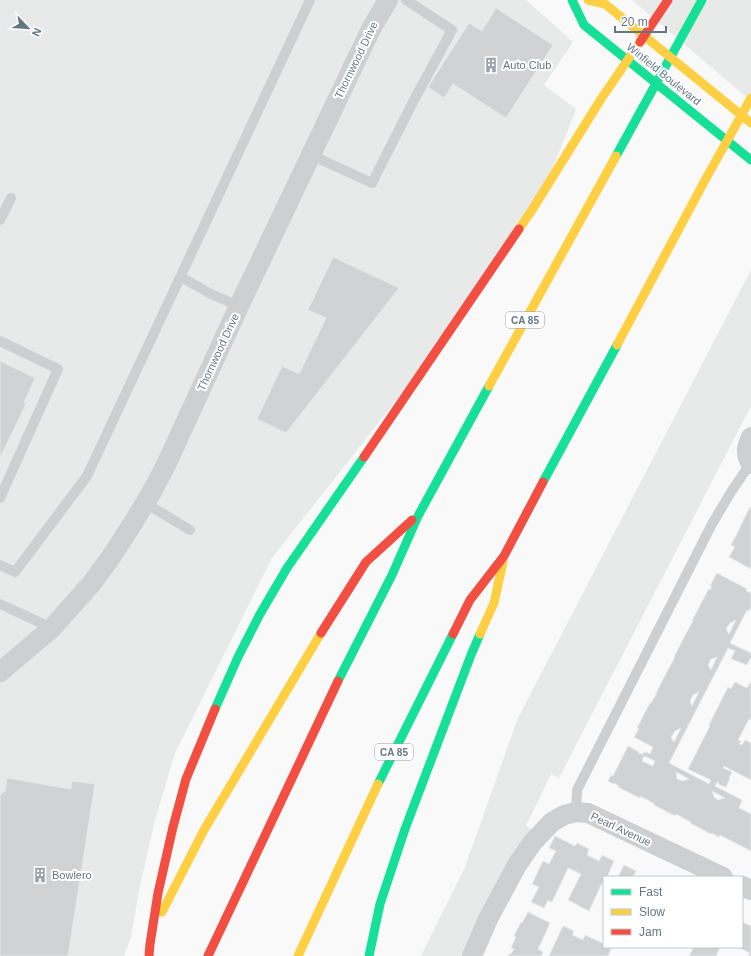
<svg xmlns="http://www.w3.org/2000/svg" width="751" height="956" font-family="Helvetica,sans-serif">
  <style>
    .built { fill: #e8e9e9 }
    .building { fill: #d0d2d3; stroke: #e8e8e8; fill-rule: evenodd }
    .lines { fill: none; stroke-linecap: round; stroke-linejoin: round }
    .lane { stroke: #cecfd0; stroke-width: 10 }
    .street { stroke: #cecfd0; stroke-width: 20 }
    .fast { stroke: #16e098; stroke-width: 9 }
    .slow { stroke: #ffcf43; stroke-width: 9 }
    .jam { stroke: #f24e42; stroke-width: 9 }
    .labels { text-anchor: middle; stroke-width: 4; stroke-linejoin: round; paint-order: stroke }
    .shield { fill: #fff; stroke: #939fa8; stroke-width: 1 }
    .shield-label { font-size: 10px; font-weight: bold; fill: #657683 }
    .street-label { font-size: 11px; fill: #657683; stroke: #fff }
    .poi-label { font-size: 11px; fill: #657683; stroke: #fff; text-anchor: start }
  </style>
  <rect width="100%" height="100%" fill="#f9f9f9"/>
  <path class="built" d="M 0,0 L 526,0 L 573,42 L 544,85 L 576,109 L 535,214 L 413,379 L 272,558 L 175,753 L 155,820 L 140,886 L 131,937 L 124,956 L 0,956 Z
    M 632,0 L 751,0 L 751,101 Z
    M 751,270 L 751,406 L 559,778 L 551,774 L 526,826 L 531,829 L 508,869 L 466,956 L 421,956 L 465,867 L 518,718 Z"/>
  <path class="building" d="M 496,8 L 553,45 L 506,118 L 453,84 L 444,98 L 428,87 L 469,23 L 482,31 Z
    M 333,257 L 399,288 L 286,433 L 257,419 L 282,366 L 299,374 L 326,318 L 308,310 Z
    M 0,361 L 35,378 L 24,403 L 26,404 L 0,458 Z
    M 750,507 L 751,508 L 751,569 L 729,557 L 735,547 L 731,545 L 740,528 L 740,527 Z
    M 717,573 L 747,589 L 746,591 L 751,593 L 751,608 L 749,611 L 747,610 L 730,643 L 751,653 L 751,659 L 750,659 L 747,665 L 731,659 L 735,651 L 728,648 L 669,763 L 709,784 L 711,780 L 688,769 L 710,726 L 709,725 L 728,687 L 731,689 L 735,682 L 747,688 L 751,681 L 751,720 L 749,719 L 738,740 L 741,741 L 739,744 L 742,745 L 745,740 L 751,743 L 751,780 L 724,766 L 723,768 L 732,772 L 729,778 L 730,778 L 726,787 L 718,784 L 719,783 L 717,782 L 715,786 L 742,800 L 739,808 L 751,814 L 751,851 L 720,835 L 719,837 L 712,833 L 711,834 L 690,823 L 691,822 L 676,814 L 675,816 L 654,805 L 655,804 L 644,798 L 640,796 L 640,798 L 618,787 L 619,786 L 614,783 L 613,784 L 608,781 L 611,775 L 613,776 L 628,746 L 639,752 L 638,753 L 641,754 L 646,752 L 650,754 L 653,747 L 634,737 L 639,729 L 637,728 L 650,703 L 651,703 L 657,693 L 656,693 L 669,668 L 673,661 L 675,657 L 674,657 L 687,632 L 693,621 L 692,621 L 705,596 L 709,589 L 710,590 L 712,586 L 710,586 ZM 736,620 L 729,634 L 726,629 L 730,623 ZM 717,657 L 711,670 L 708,665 L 711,659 ZM 699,692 L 692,706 L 690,701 L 693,695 ZM 681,728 L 674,742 L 671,737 L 675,731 ZM 644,756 L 655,761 L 653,766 L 642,761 ZM 676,772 L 689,779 L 682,781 L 677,779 ZM 712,791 L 725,798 L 718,800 L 714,797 Z
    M 7,778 L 71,789 L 72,781 L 95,784 L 68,956 L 0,956 L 0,795 L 5,791 Z
    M 555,836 L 575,846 L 577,843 L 589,849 L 587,855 L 599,861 L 602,855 L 614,861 L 607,877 L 604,877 L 604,883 L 603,884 L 602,883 L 589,911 L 568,900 L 581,874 L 568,868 L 552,902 L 548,900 L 544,908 L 531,902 L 539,887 L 532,884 L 543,861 L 549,864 L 556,851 L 549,848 Z
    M 624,865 L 636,871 L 633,877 L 618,877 Z
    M 528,912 L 550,923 L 538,949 L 543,952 L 541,956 L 508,956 L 510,953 L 511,954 L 514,949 L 511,948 L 516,937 L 514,936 L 521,922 L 522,923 Z
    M 742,922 L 751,926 L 751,956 L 748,956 L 750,953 L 737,947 L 742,947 Z
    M 563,926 L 574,931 L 572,935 L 583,940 L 585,935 L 604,944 L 604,947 L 607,947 L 611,949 L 608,956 L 549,956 Z
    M 694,947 L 720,947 L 716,956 L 689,956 Z"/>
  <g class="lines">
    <path class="lane" d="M 311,155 L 372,183 L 414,100 L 452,30 L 406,0
      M 0,220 L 11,198
      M 181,277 L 211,294 L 239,306
      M 0,341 L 58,369 L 0,498
      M 145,503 L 190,530
      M 0,565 L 15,572 L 87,476 L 310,0
      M 0,604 L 52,628
      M 576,812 L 577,790 L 712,524 L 731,492 L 750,464"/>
    <path class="street" d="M 751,437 C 746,448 745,454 751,464
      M 0,672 L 52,628 L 92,583 L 111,557 L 133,523 L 150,495 L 165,467 L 239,306 L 371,29 L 388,0
      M 742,886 L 751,890
      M 472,956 L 488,919 L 517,865 L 533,842 L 552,822 L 564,815 L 576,812 L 588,813 L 723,877"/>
    <path class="fast" d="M 572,0 L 584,25 L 751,160
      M 616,156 L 702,0
      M 543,482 L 617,345
      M 338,681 L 392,575 L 418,516 L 489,386
      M 215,709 L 238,657 L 260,614 L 287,568 L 364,457
      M 378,784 L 453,634
      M 369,956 L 380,904 L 405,829 L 471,655 L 480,634"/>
    <path class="slow" d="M 588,0 L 605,4 L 751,123
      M 519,229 L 532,210 L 601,99 L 640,42
      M 617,345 L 704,182 L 751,98
      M 489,386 L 616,156
      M 480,634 L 494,603 L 503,562
      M 162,912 L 204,830 L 321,633
      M 298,956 L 378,784"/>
    <path class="jam" d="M 640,42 L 668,0
      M 364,457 L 519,229
      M 321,633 L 366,562 L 412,520
      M 453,634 L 470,600 L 504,556 L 543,482
      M 149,956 L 150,944 L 158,893 L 173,827 L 186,779 L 215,709
      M 208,956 L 338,681"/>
  </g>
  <defs>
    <g id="building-bare" transform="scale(1.2)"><path d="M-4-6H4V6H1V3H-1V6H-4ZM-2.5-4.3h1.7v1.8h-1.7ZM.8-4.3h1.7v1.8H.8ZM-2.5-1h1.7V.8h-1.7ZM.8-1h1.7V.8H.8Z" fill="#99a4ac" stroke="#fff" stroke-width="2.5" paint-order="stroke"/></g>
  </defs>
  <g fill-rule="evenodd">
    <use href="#building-bare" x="491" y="65"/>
    <use href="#building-bare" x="40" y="875"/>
  </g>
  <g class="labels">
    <g class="shield">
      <rect x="506" y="312" width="38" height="16" rx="3"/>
      <rect x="375" y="744" width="38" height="16" rx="3"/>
    </g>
    <g class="shield-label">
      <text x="525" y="324">CA 85</text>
      <text x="394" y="756">CA 85</text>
    </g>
    <g class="street-label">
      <text transform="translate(356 60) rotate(-64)" y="4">Thornwood Drive</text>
      <text transform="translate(664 74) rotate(39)" y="4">Winfield Boulevard</text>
      <text transform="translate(218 352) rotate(-65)" y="4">Thornwood Drive</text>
      <text transform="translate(621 829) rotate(25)" y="4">Pearl Avenue</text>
    </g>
    <g class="poi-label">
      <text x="503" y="69">Auto Club</text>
      <text x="52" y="879">Bowlero</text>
    </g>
  </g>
  <rect x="603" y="876" width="140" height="72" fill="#ffffff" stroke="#c1c8cd"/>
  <rect x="611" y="889" width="20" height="6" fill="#16e098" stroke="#c1c8cd"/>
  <text x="639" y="896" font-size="12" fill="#657683">Fast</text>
  <rect x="611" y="909" width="20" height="6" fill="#ffcf43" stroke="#c1c8cd"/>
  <text x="639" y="916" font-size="12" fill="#657683">Slow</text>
  <rect x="611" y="929" width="20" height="6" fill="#f24e42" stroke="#c1c8cd"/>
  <text x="639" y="936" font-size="12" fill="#657683">Jam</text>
  <g transform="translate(28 28) rotate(115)" stroke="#ffffff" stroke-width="3" paint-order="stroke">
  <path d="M0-3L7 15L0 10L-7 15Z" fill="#657683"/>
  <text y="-6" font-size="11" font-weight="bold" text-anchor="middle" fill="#657683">N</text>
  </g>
  <path d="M615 26v6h51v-6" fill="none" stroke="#657683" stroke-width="2"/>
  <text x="621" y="26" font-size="12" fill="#657683" stroke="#ffffff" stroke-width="3" paint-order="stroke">20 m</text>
</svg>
